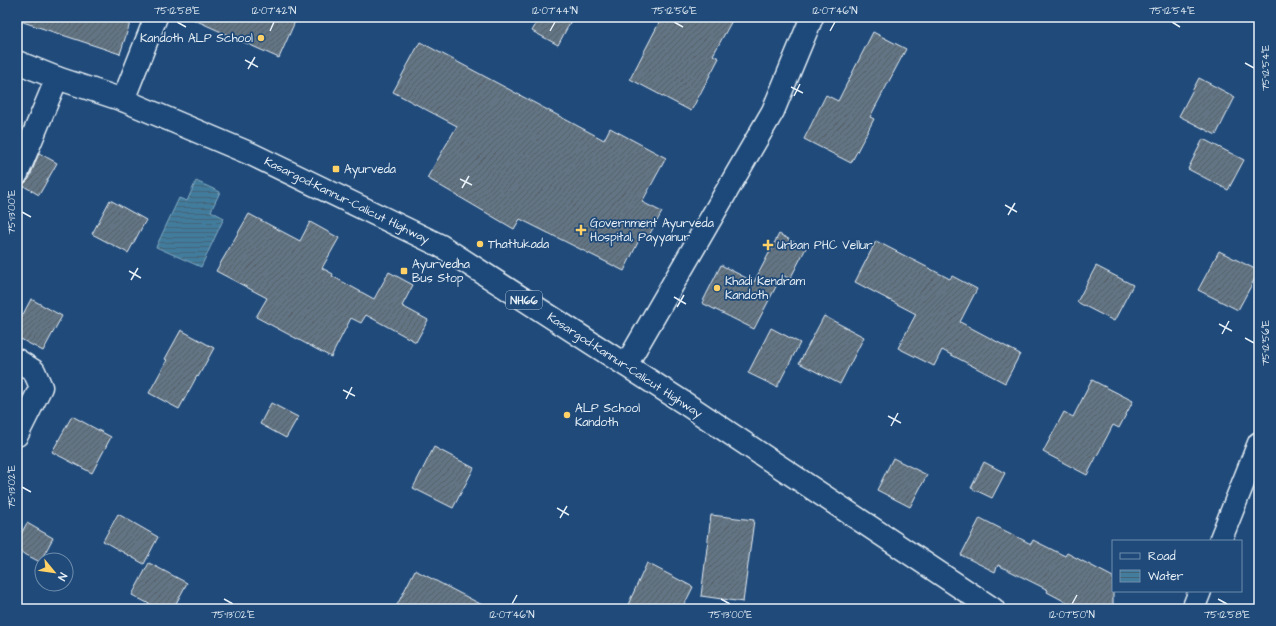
<svg xmlns="http://www.w3.org/2000/svg" width="1276" height="626" font-family="'Architects Daughter',sans-serif">
  <style>
    .water { fill: url(#water-rules); stroke: #85abc1 }
    .building { fill: url(#building-hatch); stroke: #e8f1f8 }
    .lines { fill: none; stroke-linecap: round; stroke-linejoin: round }
    .street-casing { stroke: #e8f1f8; stroke-width: 25 }
    .highway-casing { stroke: #e8f1f8; stroke-width: 25 }
    .street { stroke: #1f4a7a; stroke-width: 22 }
    .highway { stroke: #1f4a7a; stroke-width: 22 }
    .ticks { fill: none; stroke: #e8f1f8; stroke-width: 1.5 }
    .poi-dot { fill: #ffd166; stroke: #1f4a7a; stroke-width: 1.5 }
    .labels { text-anchor: middle; stroke-width: 3.5; stroke-linejoin: round; paint-order: stroke }
    .shield { fill: #1f4a7a; stroke: #acbfd2; stroke-width: 1 }
    .shield-label { font-size: 11px; font-weight: bold; fill: #e8f1f8 }
    .poi-label { font-size: 12px; fill: #e8f1f8; stroke: #1f4a7a; text-anchor: start }
    .street-label { font-size: 12px; fill: #e8f1f8; stroke: #1f4a7a }
    .neatline { fill: none; stroke: #e8f1f8; stroke-width: 1.5 }
    .ticks-label { font-size: 10px; text-anchor: middle; fill: #e8f1f8 }
  </style>
  <defs>
    <pattern id="water-rules" width="6" height="5" patternUnits="userSpaceOnUse"><rect width="6" height="5" fill="#437c9d"/><path d="M0 2.5h6" fill="none" stroke="#446578"/></pattern>
    <pattern id="building-hatch" width="6" height="6" patternUnits="userSpaceOnUse"><rect width="6" height="6" fill="#647484"/><path d="M-1 1l2-2M0 6l6-6M5 7l2-2" fill="none" stroke="#555e67"/></pattern>
  </defs>
  <rect width="100%" height="100%" fill="#1f4a7a"/>
  <filter id="ink" filterUnits="userSpaceOnUse"><feTurbulence type="fractalNoise" baseFrequency=".025" numOctaves="2"/><feDisplacementMap in="SourceGraphic" scale="8" xChannelSelector="R" yChannelSelector="G"/><feConvolveMatrix kernelMatrix="1 2 1 2 8 2 1 2 1" color-interpolation-filters="sRGB"/></filter>
  <g filter="url(#ink)">
    <path class="water" d="M 196,181 L 220,192 L 211,211 L 224,218 L 201,267 L 156,247 L 179,198 L 187,201 Z"/>
    <path class="building" d="M 21,17 L 132,17 L 120,54 L 20,21 Z
      M 188,17 L 297,17 L 279,58 Z
      M 540,17 L 573,17 L 558,45 L 532,31 Z
      M 662,17 L 734,17 L 713,55 L 719,58 L 691,111 L 630,79 Z
      M 873,32 L 906,49 L 870,117 L 874,119 L 851,163 L 804,139 L 826,95 L 838,101 Z
      M 420,42 L 604,140 L 610,128 L 666,158 L 642,202 L 662,212 L 648,237 L 642,234 L 624,271 L 520,219 L 514,229 L 427,178 L 457,126 L 393,92 Z
      M 1199,78 L 1235,97 L 1216,135 L 1179,116 Z
      M 1203,139 L 1244,160 L 1228,190 L 1188,169 Z
      M 39,153 L 57,163 L 39,195 L 22,185 L 29,179 Z
      M 110,200 L 146,220 L 128,253 L 92,234 Z
      M 249,214 L 300,241 L 310,222 L 339,238 L 322,268 L 333,274 L 332,276 L 374,299 L 389,272 L 413,285 L 402,306 L 428,320 L 416,342 L 366,315 L 361,323 L 351,318 L 331,357 L 256,317 L 267,298 L 216,271 Z
      M 779,234 L 806,248 L 790,279 L 782,275 L 754,329 L 702,303 L 721,265 L 754,282 Z
      M 876,241 L 950,279 L 952,276 L 977,289 L 960,322 L 1020,354 L 1005,383 L 942,350 L 934,366 L 898,348 L 916,314 L 855,282 Z
      M 1219,251 L 1259,271 L 1238,310 L 1198,290 Z
      M 1096,266 L 1133,285 L 1114,321 L 1077,302 Z
      M 31,299 L 62,316 L 43,351 L 17,337 L 17,326 Z
      M 824,316 L 864,337 L 840,384 L 799,363 Z
      M 771,328 L 800,343 L 777,387 L 748,373 Z
      M 181,330 L 214,348 L 198,377 L 197,376 L 179,409 L 149,393 L 167,360 L 165,359 Z
      M 1092,380 L 1133,401 L 1119,428 L 1113,425 L 1087,475 L 1043,452 L 1064,412 L 1073,417 Z
      M 271,403 L 298,417 L 286,438 L 260,424 Z
      M 72,416 L 111,437 L 92,473 L 52,452 Z
      M 434,447 L 474,468 L 453,508 L 413,488 Z
      M 893,458 L 927,475 L 910,507 L 877,490 Z
      M 984,462 L 1005,473 L 992,498 L 971,488 Z
      M 118,514 L 158,537 L 144,564 L 103,541 Z
      M 711,515 L 754,520 L 743,602 L 701,596 Z
      M 980,518 L 1031,544 L 1033,540 L 1065,556 L 1067,553 L 1113,577 L 1113,609 L 1079,609 L 1047,592 L 1048,590 L 998,565 L 995,572 L 961,555 Z
      M 27,523 L 53,538 L 40,562 L 17,550 L 17,541 Z
      M 149,563 L 187,583 L 173,609 L 159,609 L 132,595 Z
      M 647,563 L 693,587 L 682,609 L 626,609 Z
      M 415,570 L 490,609 L 395,609 Z"/>
    <g class="lines">
      <g class="street-casing">
        <path id="street" d="M 123,100 L 156,17
          M 17,174 L 57,78
          M 17,360 L 34,371 L 41,387 L 17,435
          M 626,365 L 773,111 L 812,17
          M 1220,541 L 1259,443
          M 1193,609 L 1200,591"/>
      </g>
      <g class="highway-casing">
        <path id="highway" d="M 17,62 L 57,78 L 123,100 L 251,154 L 441,246 L 686,404 L 993,609"/>
      </g>
      <use href="#street" class="street"/>
      <use href="#highway" class="highway"/>
    </g>
  </g>
  <path class="ticks" d="M 177,22 L 186,27M 674,22 L 683,27M 1172,22 L 1180,27M 270,31 L 274,22M 550,31 L 555,22M 830,31 L 835,22M 245,60 L 258,67M 1245,63 L 1254,68M 248,69 L 255,57M 791,87 L 803,93M 794,96 L 800,84M 460,179 L 472,185M 462,188 L 469,176M 1005,205 L 1017,212M 22,212 L 31,217M 1008,215 L 1015,203M 129,271 L 141,278M 131,280 L 138,268M 674,297 L 686,304M 677,307 L 684,295M 1219,324 L 1232,331M 1222,334 L 1229,321M 1245,338 L 1254,343M 343,390 L 355,396M 346,399 L 352,387M 888,416 L 901,423M 891,426 L 898,413M 22,487 L 31,492M 557,508 L 569,515M 560,518 L 567,506M 224,599 L 233,604M 721,599 L 730,604M 1218,599 L 1227,604M 512,604 L 517,595M 1072,604 L 1077,595"/>
  <g class="poi-dot">
    <circle cx="261" cy="38" r="4"/>
    <rect x="332" y="165" width="8" height="8" rx="2"/>
    <path d="M579 224h4v4h4v4h-4v4h-4v-4h-4v-4h4z"/>
    <circle cx="480" cy="244" r="4"/>
    <path d="M766 239h4v4h4v4h-4v4h-4v-4h-4v-4h4z"/>
    <rect x="400" y="267" width="8" height="8" rx="2"/>
    <circle cx="717" cy="288" r="4"/>
    <circle cx="567" cy="415" r="4"/>
  </g>
  <g class="labels">
    <rect class="shield" x="506" y="291" width="36" height="18" rx="3"/>
    <g class="shield-label">
      <text x="524" y="304">NH66</text>
    </g>
    <g class="poi-label">
      <text x="253" y="42" text-anchor="end">Kandoth ALP School</text>
      <text x="344" y="173">Ayurveda</text>
      <text x="590" y="227">Government Ayurveda<tspan x="590" dy="14">Hospital, Payyanur</tspan></text>
      <text x="488" y="248">Thattukada</text>
      <text x="777" y="249">Urban PHC Vellur</text>
      <text x="412" y="268">Ayurvedha<tspan x="412" dy="14">Bus Stop</tspan></text>
      <text x="725" y="285">Khadi Kendram<tspan x="725" dy="14">Kandoth</tspan></text>
      <text x="575" y="412">ALP School<tspan x="575" dy="14">Kandoth</tspan></text>
    </g>
    <g class="street-label">
      <text transform="translate(347 200) rotate(26)" y="4">Kasargod-Kannur-Calicut Highway</text>
      <text transform="translate(625 365) rotate(33)" y="4">Kasargod-Kannur-Calicut Highway</text>
    </g>
  </g>
  <rect width="1276" height="626" fill="none" stroke="#1f4a7a" stroke-width="44"/>
  <rect x="1112" y="540" width="130" height="52" fill="#1f4a7a" stroke="#6f8dac"/>
  <rect x="1120" y="553" width="20" height="6" fill="#1f4a7a" stroke="#6f8dac"/>
  <text x="1148" y="560" font-size="12" fill="#e8f1f8">Road</text>
  <rect x="1120" y="570" width="20" height="12" fill="url(#water-rules)" stroke="#6f8dac"/>
  <text x="1148" y="580" font-size="12" fill="#e8f1f8">Water</text>
  <g transform="translate(54 572) rotate(119)"><circle r="19" fill="#1f4a7a" stroke="#6f8dac"/>
  <path d="M0-3L7 15L0 10L-7 15Z" fill="#ffd166"/>
  <text y="-6" font-size="11" font-weight="bold" text-anchor="middle" fill="#e8f1f8">N</text>
  </g>
  <rect x="22" y="22" width="1232" height="582" class="neatline"/>
  <g class="ticks-label">
    <text x="177" y="14">75°12'58"E</text>
    <text x="274" y="14">12°07'42"N</text>
    <text x="555" y="14">12°07'44"N</text>
    <text x="674" y="14">75°12'56"E</text>
    <text x="835" y="14">12°07'46"N</text>
    <text x="1172" y="14">75°12'54"E</text>
    <text transform="translate(1265 68) rotate(-90)" y="4">75°12'54"E</text>
    <text transform="translate(11 212) rotate(-90)" y="4">75°13'00"E</text>
    <text transform="translate(1265 343) rotate(-90)" y="4">75°12'56"E</text>
    <text transform="translate(11 487) rotate(-90)" y="4">75°13'02"E</text>
    <text x="233" y="618">75°13'02"E</text>
    <text x="512" y="618">12°07'46"N</text>
    <text x="730" y="618">75°13'00"E</text>
    <text x="1072" y="618">12°07'50"N</text>
    <text x="1227" y="618">75°12'58"E</text>
  </g>
</svg>
